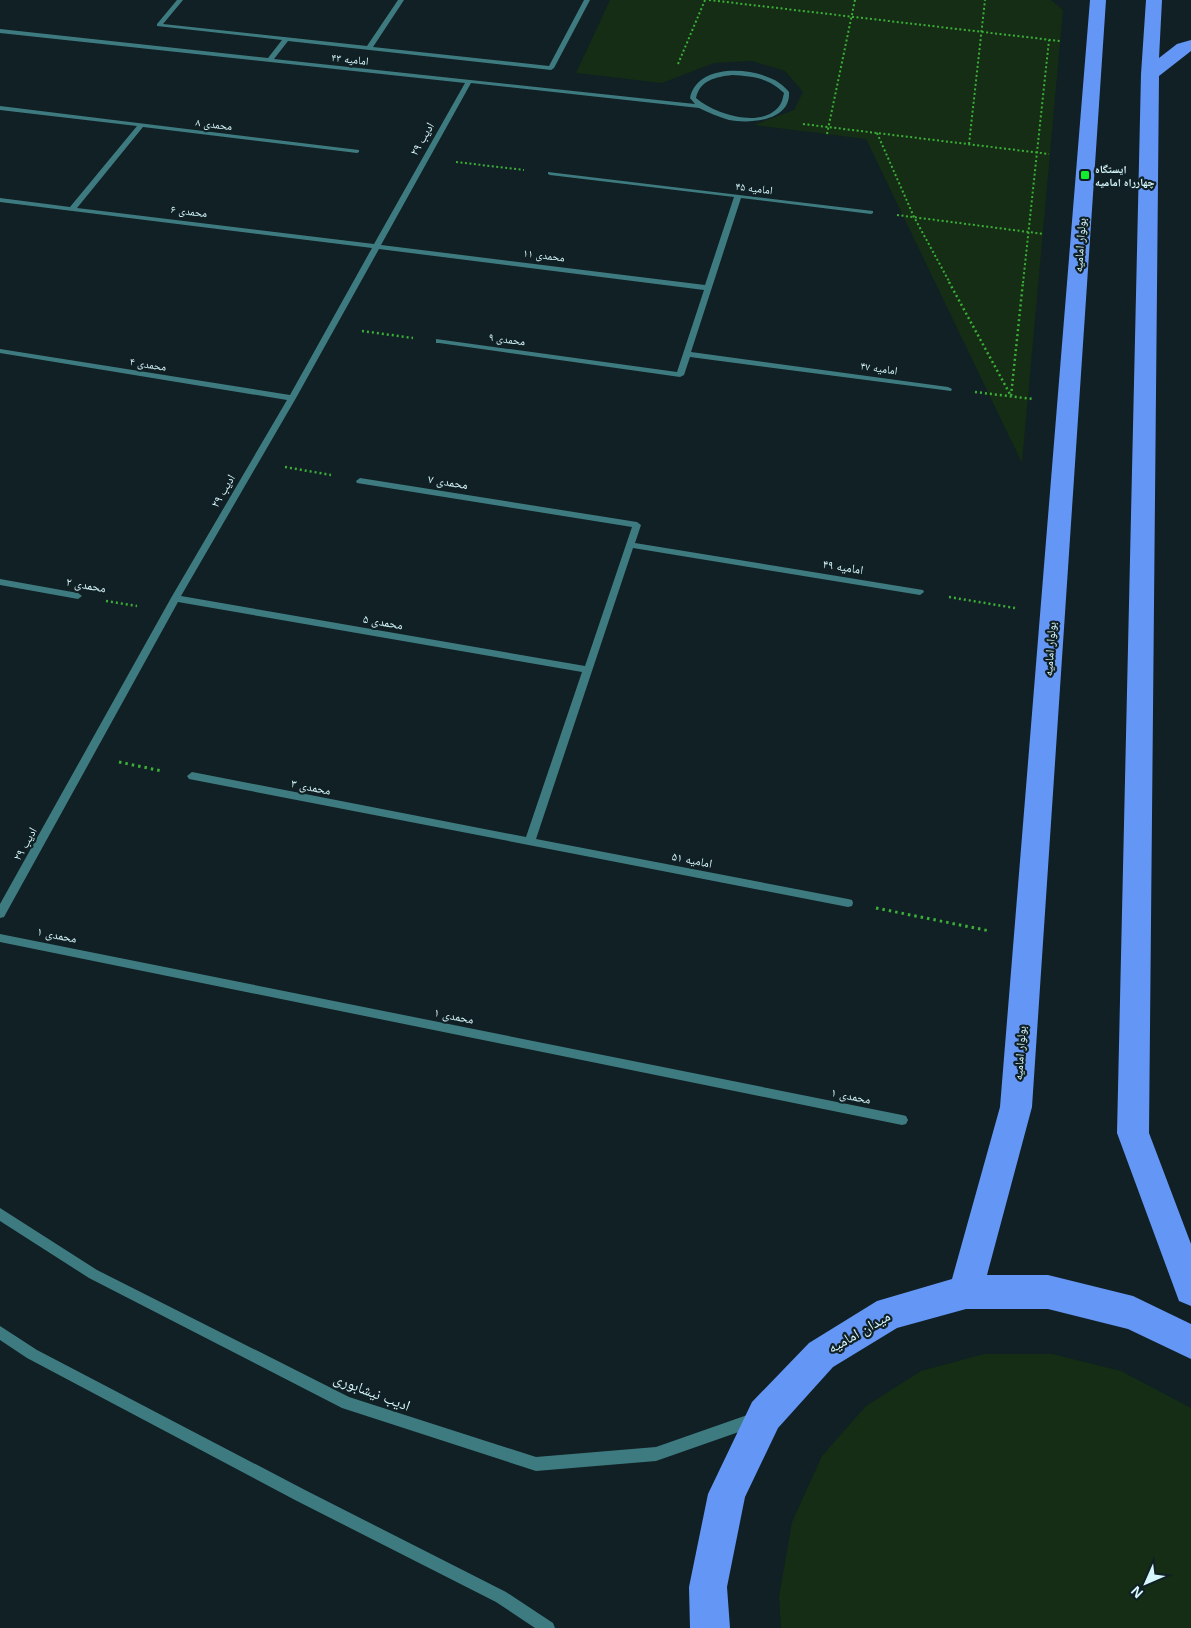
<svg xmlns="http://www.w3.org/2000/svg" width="1191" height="1628" font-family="Arial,'Noto Naskh Arabic',sans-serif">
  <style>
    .green { fill: #142d14 }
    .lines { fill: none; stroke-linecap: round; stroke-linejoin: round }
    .path-far2 { stroke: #3baf37; stroke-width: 2; stroke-dasharray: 2 2.5; stroke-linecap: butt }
    .path-far1 { stroke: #3baf37; stroke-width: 2.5; stroke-dasharray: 2 3; stroke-linecap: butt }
    .path { stroke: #3baf37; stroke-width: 3; stroke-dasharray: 2.5 4; stroke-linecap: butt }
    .minor { fill: #3e7b80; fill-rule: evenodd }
    .tertiary { fill: #3e7b80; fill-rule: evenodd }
    .primary { fill: #6496f5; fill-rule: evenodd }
    .poi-dot { fill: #10ee2d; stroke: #102024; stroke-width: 2 }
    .labels { text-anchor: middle; stroke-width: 4.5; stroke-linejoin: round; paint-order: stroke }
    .far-street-label { font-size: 11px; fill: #d6f7fc; stroke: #102024 }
    .far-poi-label { font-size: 11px; font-weight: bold; fill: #d6f7fc; stroke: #102024; text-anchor: start }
    .street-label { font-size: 12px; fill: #d6f7fc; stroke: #102024 }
    .near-street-label { font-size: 15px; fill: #d6f7fc; stroke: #102024 }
  </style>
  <rect width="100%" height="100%" fill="#102024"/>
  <path class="green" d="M 610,0 L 1051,0 L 1063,10 L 1022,463 L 866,139 L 754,125 L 794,110 L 803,92 L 785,71 L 752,61 L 714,63 L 662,83 L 576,73 Z
    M 984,1354 L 1052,1354 L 1121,1371 L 1191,1408 L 1191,1628 L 781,1628 L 779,1597 L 792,1522 L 822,1456 L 866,1406 L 921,1371 Z"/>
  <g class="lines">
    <path class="path-far2" d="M 709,0 L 1060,41
      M 678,64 L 705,0
      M 803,124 L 1049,154
      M 877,133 L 914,217 L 950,283
      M 827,134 L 855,0
      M 969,144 L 985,0
      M 456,162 L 524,170
      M 897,215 L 1044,234
      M 1023,283 L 1049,40"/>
    <path class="path-far1" d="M 949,282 L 1011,396 L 1023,282
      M 362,331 L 413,338
      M 975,392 L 1033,399
      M 285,467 L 331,475
      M 949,597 L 1015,608
      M 106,601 L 137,606"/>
    <path class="path" d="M 119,762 L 162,771
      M 876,908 L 990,931"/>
    <path class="minor" d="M 177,0 L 183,0 L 163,24 L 367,46 L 398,0 L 404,0 L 373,47 L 549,66 L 584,0 L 590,0 L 554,68 L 551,70 L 288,41 L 274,59 L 695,104 L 690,98 C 697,65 746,67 770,78 C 778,81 784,86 789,92 C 791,121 750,124 729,120 C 719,117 709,113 699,108 L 471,83 L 381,245 L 705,285 L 734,197 L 550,175 L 548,174 L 548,172 L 873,211 L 873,213 L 871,214 L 741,198 L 691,352 L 948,387 L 952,389 L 951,391 L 690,357 L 684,375 L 680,377 L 439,343 L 436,343 L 436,339 L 677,372 L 704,290 L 379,249 L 296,398 L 181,596 L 585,666 L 632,527 L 357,483 L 356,481 L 360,478 L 637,522 L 641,525 L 635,543 L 923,590 L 924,592 L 920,595 L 633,548 L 536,839 L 848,899 L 852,900 L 853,903 L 852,906 L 848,907 L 189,779 L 187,776 L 192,772 L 526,837 L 582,672 L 178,602 L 4,917 L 0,918 L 0,904 L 171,598 L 287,400 L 0,353 L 0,349 L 290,395 L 372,248 L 0,202 L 0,198 L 70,207 L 137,126 L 0,110 L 0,106 L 359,150 L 359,152 L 357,153 L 143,127 L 77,208 L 374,244 L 465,83 L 0,33 L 0,29 L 268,58 L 282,40 L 157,26 L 157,24 ZM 732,75 C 752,76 769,78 784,93 C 783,97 782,102 780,105 C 763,130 714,114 696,98 C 700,80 716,77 732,75 Z
      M 0,579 L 78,593 L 82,596 L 78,599 L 0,585 Z
      M 0,934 L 902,1115 L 906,1116 L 908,1120 L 906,1124 L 902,1125 L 0,942 Z"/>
    <path class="tertiary" d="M 0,1208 L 97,1270 L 349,1397 L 536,1457 L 656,1447 L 753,1413 L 758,1415 L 760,1420 L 758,1425 L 753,1427 L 656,1461 L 536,1471 L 342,1408 L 89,1278 L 0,1221 Z
      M 0,1326 L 37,1350 L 305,1490 L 506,1592 L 553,1623 L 555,1628 L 535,1628 L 496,1602 L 295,1500 L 27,1358 L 0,1340 Z"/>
    <path class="primary" d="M 1090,0 L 1106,0 L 1032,1107 L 987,1275 L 1048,1275 L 1133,1296 L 1191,1324 L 1191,1359 L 1128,1329 L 1048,1309 L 966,1309 L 897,1328 L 833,1367 L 778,1428 L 745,1497 L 727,1587 L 730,1628 L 690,1628 L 689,1587 L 708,1494 L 752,1402 L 809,1343 L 877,1301 L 952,1279 L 1000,1107 Z
      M 1146,0 L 1162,0 L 1159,58 L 1177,44 L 1191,40 L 1191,51 L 1159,76 L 1149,1133 L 1191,1244 L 1191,1306 L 1179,1301 L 1117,1133 L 1141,74 Z"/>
  </g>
  <rect class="poi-dot" x="1080" y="170" width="10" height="10" rx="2.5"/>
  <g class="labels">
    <g class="far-street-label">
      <text transform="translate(350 59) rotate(6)" y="4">امامیه ۴۳</text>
      <text transform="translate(214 124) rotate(7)" y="4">محمدی ۸</text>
      <text transform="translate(754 188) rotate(7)" y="4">امامیه ۴۵</text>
      <text transform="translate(189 211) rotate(7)" y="4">محمدی ۶</text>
      <text transform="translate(544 255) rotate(7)" y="4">محمدی ۱۱</text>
      <text transform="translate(507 339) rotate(8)" y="4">محمدی ۹</text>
      <text transform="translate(148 364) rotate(9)" y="4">محمدی ۴</text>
      <text transform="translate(879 368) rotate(8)" y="4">امامیه ۴۷</text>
    </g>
    <g class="far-poi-label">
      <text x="1095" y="173">ایستگاه<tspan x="1095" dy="13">چهارراه امامیه</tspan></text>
    </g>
    <g class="street-label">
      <text transform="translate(422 139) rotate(-60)" y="4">ادیب ۲۹</text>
      <text transform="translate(1080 245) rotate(-86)" y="4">بولوار امامیه</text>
      <text transform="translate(448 482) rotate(9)" y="4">محمدی ۷</text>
      <text transform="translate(223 491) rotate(-60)" y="4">ادیب ۲۹</text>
      <text transform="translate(843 567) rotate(9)" y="4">امامیه ۴۹</text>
      <text transform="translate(86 585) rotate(10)" y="4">محمدی ۲</text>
      <text transform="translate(383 622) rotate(10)" y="4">محمدی ۵</text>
      <text transform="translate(1050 649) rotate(-86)" y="4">بولوار امامیه</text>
      <text transform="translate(311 787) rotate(11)" y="4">محمدی ۳</text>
      <text transform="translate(25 844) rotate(-61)" y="4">ادیب ۲۹</text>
      <text transform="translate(692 860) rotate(11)" y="4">امامیه ۵۱</text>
      <text transform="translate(57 935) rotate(11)" y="4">محمدی ۱</text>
      <text transform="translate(454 1016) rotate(11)" y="4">محمدی ۱</text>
      <text transform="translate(1020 1053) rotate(-86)" y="4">بولوار امامیه</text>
      <text transform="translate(851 1096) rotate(11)" y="4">محمدی ۱</text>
    </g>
    <g class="near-street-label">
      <text transform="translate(859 1332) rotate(-30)" y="5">میدان امامیه</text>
      <text transform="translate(372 1392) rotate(21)" y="5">ادیب نیشابوری</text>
    </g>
  </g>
  <g transform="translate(1146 1583) rotate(225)" stroke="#102024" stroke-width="4" paint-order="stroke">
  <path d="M0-4L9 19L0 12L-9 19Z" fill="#d6f7fc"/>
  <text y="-8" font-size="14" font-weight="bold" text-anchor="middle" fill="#d6f7fc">N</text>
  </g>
</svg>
